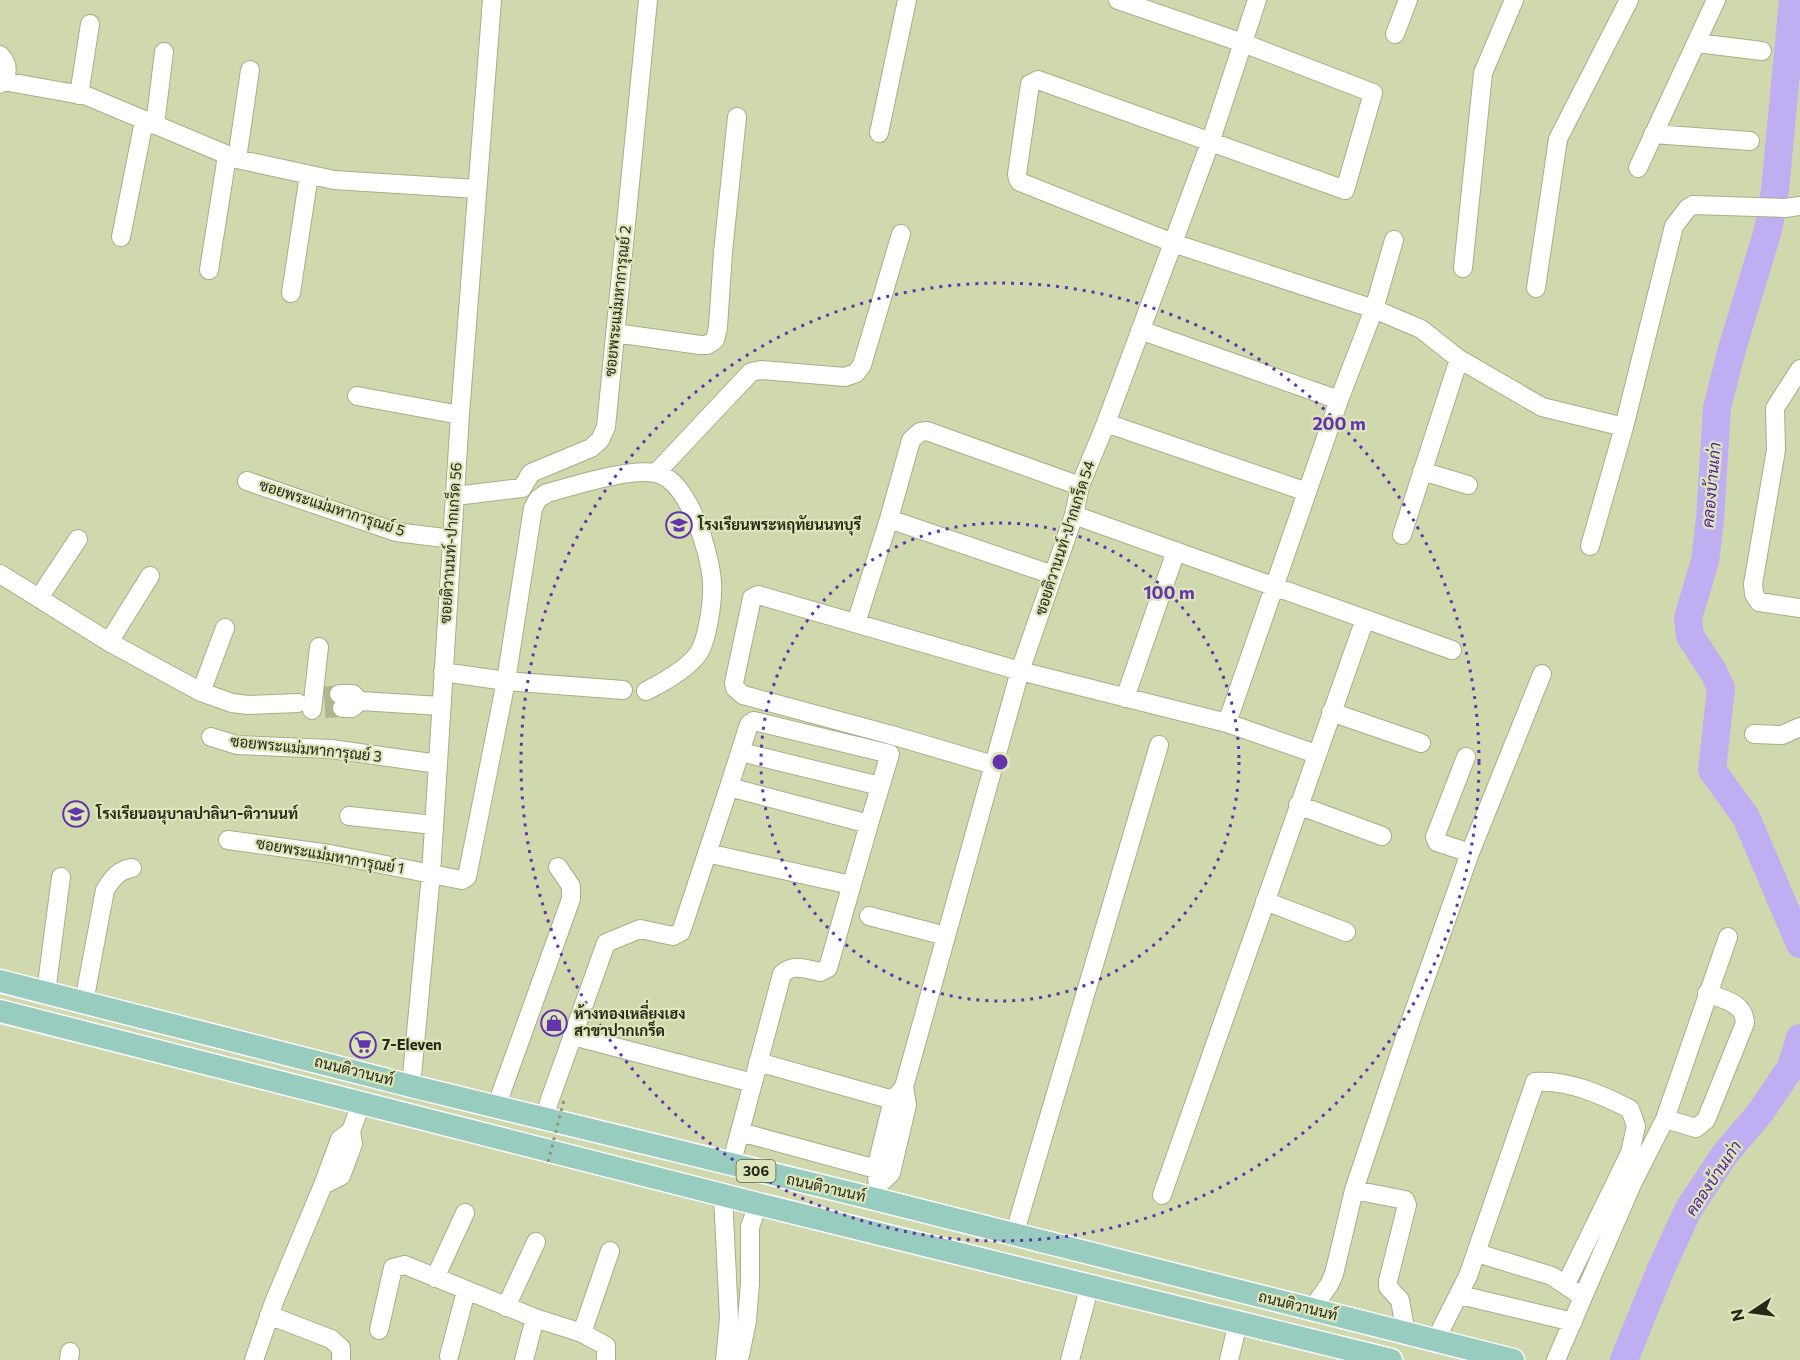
<svg xmlns="http://www.w3.org/2000/svg" width="1800" height="1360" font-family="Commissioner,Sarabun,sans-serif">
  <style>
    .lines { fill: none; stroke-linecap: round; stroke-linejoin: round }
    .river { stroke: #c0aef2; stroke-width: 28 }
    .minor-tunnel { stroke: #aeb58f; stroke-width: 18; stroke-dasharray: 18 9; stroke-linecap: butt }
    .minor-casing { stroke: #a8af86; stroke-width: 20 }
    .major-casing { stroke: #fff; stroke-width: 25 }
    .minor { stroke: #fff; stroke-width: 18 }
    .major { stroke: #97ccbf; stroke-width: 22 }
    .path-bridge { stroke: #8f9574; stroke-width: 3; stroke-dasharray: 3 4.5; stroke-linecap: butt }
    .ring { fill: none; stroke: #6334ac; stroke-width: 3; stroke-dasharray: 3 6 }
    .labels { text-anchor: middle; stroke-width: 4.5; stroke-linejoin: round; paint-order: stroke }
    .shield { fill: #dde5ba; stroke: #5d6149; stroke-width: 1.5 }
    .shield-label { font-size: 14px; font-weight: bold; fill: #262919 }
    .street-label { font-size: 15px; fill: #262919; stroke: #dde5ba }
    .poi-label { font-size: 15px; font-weight: bold; fill: #262919; stroke: #dde5ba; text-anchor: start }
    .water-label { font-size: 16px; font-style: italic; fill: #53199c; stroke: #dde5ba }
    .centre { fill: #6334ac; stroke: #dde5ba; stroke-width: 3 }
    .ring-label { font-size: 18px; text-anchor: middle; font-weight: bold; fill: #6334ac; stroke: #dde5ba; stroke-width: 4.5; stroke-linejoin: round; paint-order: stroke }
  </style>
  <rect width="100%" height="100%" fill="#d0d8ad"/>
  <g class="lines">
    <path class="river" d="M 1793,0 L 1775,190 L 1768,230 L 1732,349 L 1717,408 L 1710,519 L 1705,561 L 1688,618 L 1690,636 L 1713,671 L 1721,688 L 1712,770 L 1746,817 L 1800,944
      M 1624,1360 L 1661,1269 L 1688,1210 L 1725,1154 L 1760,1113 L 1791,1067 L 1800,1038"/>
    <path class="minor-tunnel" d="M 324,696 L 339,694
      M 325,709 L 342,708"/>
    <g class="minor-casing">
      <path id="minor" d="M 1118,0 L 1243,43 L 1373,93 L 1345,190 L 1038,80 L 1030,84 L 1017,174 L 1018,179 L 1020,182 L 1173,243 L 1374,309 L 1421,329 L 1459,359 L 1542,407 L 1624,427
        M 1395,34 L 1408,0
        M 1697,43 L 1762,51
        M 0,55 C 9,64 9,75 0,84
        M 3,81 L 87,96 L 237,159 L 334,180 L 477,189
        M 79,95 L 90,24
        M 155,125 L 164,52
        M 879,133 L 907,0
        M 1653,134 L 1750,141
        M 237,159 L 250,70
        M 1638,168 L 1716,0
        M 121,237 L 144,121
        M 1463,268 L 1483,73 L 1514,0
        M 209,270 L 227,156
        M 1536,288 L 1558,139 L 1629,0
        M 291,293 L 309,175
        M 1140,330 L 1339,400
        M 615,333 L 700,345 L 707,345 L 715,340 L 718,327 L 723,252 L 737,117
        M 1800,369 L 1775,408 L 1776,450 L 1753,584 L 1754,594 L 1759,602 L 1800,608
        M 357,396 L 460,415
        M 1106,423 L 1307,492
        M 1422,471 L 1468,485
        M 656,473 L 751,372 L 761,370 L 845,377 L 856,373 L 862,365 L 901,234
        M 247,481 L 396,532 L 452,539
        M 455,496 L 522,488 L 531,473 L 591,448 L 600,440 L 606,427 L 648,0
        M 1074,515 L 1452,650
        M 889,519 L 1053,575
        M 1402,535 L 1459,359
        M 1590,546 L 1624,427 L 1674,226 L 1688,208 L 1693,205 L 1785,208 L 1800,206
        M 0,574 L 109,642 L 201,692 L 232,703 L 248,705 L 298,703
        M 39,598 L 78,539
        M 856,623 L 889,519 L 911,440 L 920,432 L 927,431 L 1080,486
        M 109,642 L 150,576
        M 443,672 L 506,681 L 623,690
        M 201,692 L 225,628
        M 339,694 L 353,694 L 360,701 L 352,708 L 342,708
        M 1125,698 L 1176,551
        M 360,701 L 441,706
        M 312,710 L 319,647
        M 1331,712 L 1421,743
        M 1227,723 L 1339,400 L 1374,309 L 1394,240
        M 1754,734 L 1782,735 L 1800,727
        M 211,737 L 237,745 L 331,749 L 438,764
        M 741,752 L 880,786
        M 1466,757 L 1435,837 L 1437,842 L 1470,853
        M 993,765 L 895,736 L 743,695 L 735,688 L 734,683 L 752,598 L 758,595 L 1020,671 L 1227,723 L 1316,754
        M 729,787 L 749,724 L 754,721 L 890,754 L 869,824
        M 1298,805 L 1382,836
        M 349,816 L 434,825
        M 228,840 L 330,854 L 462,880 L 467,877 L 506,681 L 533,508 L 538,499 L 547,493 C 573,486 629,468 655,473 C 689,479 710,553 712,582 C 713,600 708,639 698,654 C 686,670 664,682 646,691
        M 707,853 L 851,885
        M 1265,901 L 1346,932
        M 869,916 L 946,936
        M 46,992 L 61,877
        M 84,1002 L 105,890 C 112,879 118,870 132,868
        M 573,1036 L 753,1083
        M 758,1062 L 893,1100
        M 411,1086 L 431,874 L 460,415 L 492,0
        M 496,1107 L 571,899 L 571,886 L 558,867
        M 545,1119 L 549,1102 L 606,943 L 640,929 L 673,936 L 681,932 L 729,787 L 869,824 L 828,968 L 820,972 C 806,969 793,963 782,974 L 731,1165
        M 1665,1119 L 1696,1128 L 1706,1120 L 1745,1023 C 1744,1002 1724,1000 1707,993
        M 740,1132 L 891,1173
        M 883,1181 L 891,1173 L 907,1105 L 904,1087
        M 323,1185 L 341,1176 L 353,1144 L 351,1131 L 361,1104
        M 1354,1190 L 1414,1011 L 1470,853 L 1542,674
        M 723,1195 L 729,1318 L 725,1360
        M 1162,1195 L 1365,619
        M 875,1199 L 878,1185 L 876,1169 L 893,1100 L 904,1087 L 1020,671 L 1074,515 L 1080,486 L 1106,423 L 1173,243 L 1210,143 L 1257,0
        M 1014,1235 L 1159,745
        M 1477,1253 L 1552,1276 L 1583,1297 L 1556,1360
        M 435,1278 L 465,1213
        M 1460,1295 L 1573,1322
        M 1583,1297 L 1633,1182 L 1665,1119 L 1728,937
        M 506,1307 L 536,1242
        M 1311,1310 L 1329,1285 L 1334,1274 L 1354,1190 L 1405,1200 L 1407,1205 L 1388,1281 L 1388,1287 L 1400,1300 L 1406,1334
        M 269,1315 L 331,1339 L 341,1348 L 341,1360
        M 379,1330 L 393,1268 L 405,1265 L 535,1318 L 582,1333 L 606,1346 L 606,1360
        M 582,1333 L 610,1251
        M 1435,1341 L 1468,1276 L 1535,1082 C 1567,1079 1602,1095 1630,1109 L 1636,1126 L 1630,1153 L 1566,1284
        M 449,1356 L 466,1291
        M 69,1360 L 70,1352
        M 254,1360 L 274,1302 L 323,1185 L 340,1139 L 351,1131
        M 524,1360 L 535,1318
        M 736,1360 L 740,1355 L 747,1321 L 750,1283 L 750,1227 L 758,1204
        M 1070,1360 L 1090,1285
        M 1229,1360 L 1238,1323"/>
    </g>
    <g class="major-casing">
      <path id="major" d="M 0,981 L 411,1086 L 875,1199 L 1513,1360
        M 0,1011 L 758,1204 L 1391,1360"/>
    </g>
    <use href="#minor" class="minor"/>
    <use href="#major" class="major"/>
    <path class="path-bridge" d="M 548,1162 L 564,1100"/>
  </g>
  <g class="ring">
    <circle cx="1000" cy="762" r="239"/>
    <circle cx="1000" cy="762" r="479"/>
  </g>
  <defs>
    <g id="school-ring" transform="scale(1.35)"><circle r="9.5" fill="#dde5ba" stroke="#6334ac" stroke-width="1.5"/><path d="M0-5L7-2L0 1L-7-2ZM-4 1L0 2.5L4 1V4Q0 6-4 4Z" fill="#6334ac"/></g>
    <g id="shop-ring" transform="scale(1.35)"><circle r="9.5" fill="#dde5ba" stroke="#6334ac" stroke-width="1.5"/><path d="M-5-2.5h2.3a2.7 3.5 0 0 1 5.4 0H5L5.5 6h-11ZM-1.5-2.5h3a1.5 2.3 0 0 0-3 0Z" fill="#6334ac"/></g>
    <g id="supermarket-ring" transform="scale(1.35)"><circle r="9.5" fill="#dde5ba" stroke="#6334ac" stroke-width="1.5"/><path d="M-6-5.5h2.5l.6 2H6L4.5 2H-2.5L-4.4-4H-6ZM-1.5 3.2a1.3 1.3 0 1 0 .1 0ZM3 3.2a1.3 1.3 0 1 0 .1 0Z" fill="#6334ac"/></g>
  </defs>
  <g fill-rule="evenodd">
    <use href="#school-ring" x="679" y="525"/>
    <use href="#school-ring" x="76" y="814"/>
    <use href="#shop-ring" x="554" y="1023"/>
    <use href="#supermarket-ring" x="363" y="1045"/>
  </g>
  <g class="labels">
    <rect class="shield" x="736.5" y="1160" width="39" height="22" rx="4.5"/>
    <g class="shield-label">
      <text x="756" y="1176">306</text>
    </g>
    <g class="street-label">
      <text transform="translate(618 301) rotate(-84)" y="5">ซอยพระแม่มหาการุณย์ 2</text>
      <text transform="translate(332 508) rotate(18)" y="5">ซอยพระแม่มหาการุณย์ 5</text>
      <text transform="translate(1065 538) rotate(-72)" y="5">ซอยติวานนท์-ปากเกร็ด 54</text>
      <text transform="translate(451 543) rotate(-86)" y="5">ซอยติวานนท์-ปากเกร็ด 56</text>
      <text transform="translate(306 749) rotate(6)" y="5">ซอยพระแม่มหาการุณย์ 3</text>
      <text transform="translate(330 856) rotate(10)" y="5">ซอยพระแม่มหาการุณย์ 1</text>
      <text transform="translate(354 1071) rotate(14)" y="5">ถนนติวานนท์</text>
      <text transform="translate(826 1188) rotate(13)" y="5">ถนนติวานนท์</text>
      <text transform="translate(1298 1306) rotate(14)" y="5">ถนนติวานนท์</text>
    </g>
    <g class="poi-label">
      <text x="698" y="530">โรงเรียนพระหฤทัยนนทบุรี</text>
      <text x="96" y="819">โรงเรียนอนุบาลปาลินา-ติวานนท์</text>
      <text x="574" y="1019">ห้างทองเหลี่ยงเฮง<tspan x="574" dy="17">สาขาปากเกร็ด</tspan></text>
      <text x="382" y="1050">7-Eleven</text>
    </g>
    <g class="water-label">
      <text transform="translate(1711 485) rotate(-85)" y="6">คลองบ้านเก่า</text>
      <text transform="translate(1713 1178) rotate(-56)" y="6">คลองบ้านเก่า</text>
    </g>
  </g>
  <circle cx="1000" cy="762" r="9" class="centre"/>
  <g class="ring-label">
    <text x="1339" y="430">200 m</text>
    <text x="1169" y="599">100 m</text>
  </g>
  <g transform="translate(1752 1312) rotate(257)" stroke="#dde5ba" stroke-width="4.5" paint-order="stroke">
  <path d="M0-4.5L10 22L0 15L-10 22Z" fill="#262919"/>
  <text y="-9" font-size="16" font-weight="bold" text-anchor="middle" fill="#262919">N</text>
  </g>
</svg>
